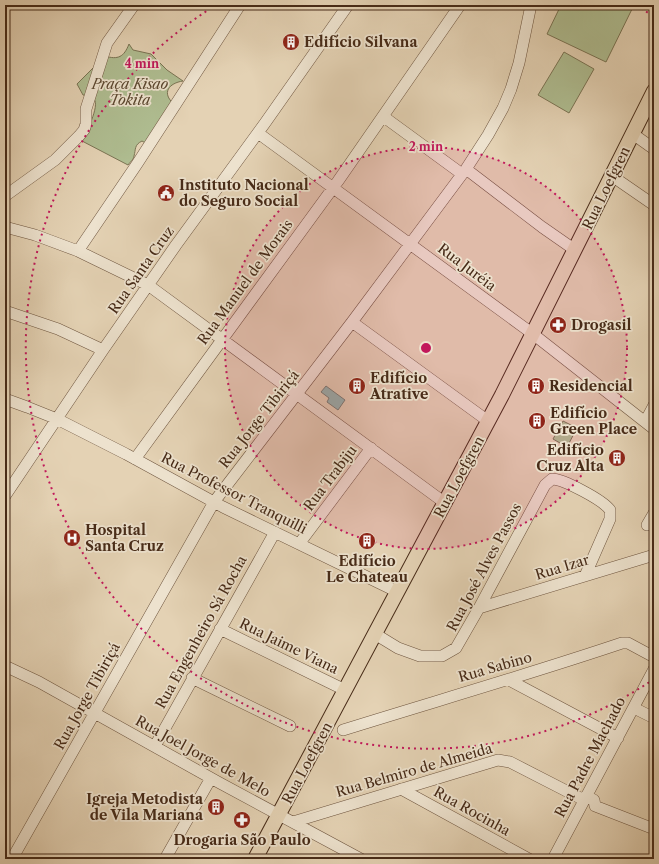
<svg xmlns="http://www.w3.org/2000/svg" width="659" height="864" font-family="'Libre Caslon Text',serif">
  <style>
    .green { fill: #afbd91; stroke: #7b7454 }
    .water { fill: #95b7af; stroke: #767f73 }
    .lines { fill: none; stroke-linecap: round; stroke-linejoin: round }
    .minor-casing { stroke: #6e553f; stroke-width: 12 }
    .major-casing { stroke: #472b18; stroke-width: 16 }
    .minor { stroke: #ede2ce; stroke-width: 11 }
    .major { stroke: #e4d2b4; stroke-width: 14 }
    .ring { fill: none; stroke: #c2185b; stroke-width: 2; stroke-dasharray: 2 4 }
    .labels { text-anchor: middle; stroke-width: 3.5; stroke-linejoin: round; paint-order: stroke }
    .poi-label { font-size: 14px; font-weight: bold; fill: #472b18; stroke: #ede2ce; text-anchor: start }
    .park-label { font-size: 14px; font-style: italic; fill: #5c4830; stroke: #ede2ce }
    .street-label { font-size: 14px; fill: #472b18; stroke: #ede2ce }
    .centre { fill: #c2185b; stroke: #ede2ce; stroke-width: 2 }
    .ring-label { font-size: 12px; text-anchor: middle; font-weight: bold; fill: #c2185b; stroke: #ede2ce; stroke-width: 3.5; stroke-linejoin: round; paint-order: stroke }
  </style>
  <rect width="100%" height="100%" fill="#e4d2b4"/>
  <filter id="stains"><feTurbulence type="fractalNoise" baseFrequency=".005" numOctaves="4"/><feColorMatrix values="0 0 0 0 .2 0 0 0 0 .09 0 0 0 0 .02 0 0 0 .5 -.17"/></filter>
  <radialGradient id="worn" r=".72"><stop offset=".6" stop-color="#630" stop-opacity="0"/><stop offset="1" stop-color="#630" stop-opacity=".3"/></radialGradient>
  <path class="green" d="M 561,5 L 634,5 L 606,62 L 547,34 Z
    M 129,44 L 133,50 L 151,54 L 167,70 L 183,81 C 169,83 161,93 174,104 L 147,144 L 142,141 C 134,145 136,149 134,156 C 134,159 130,162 128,165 L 82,141 C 86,133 100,106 94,99 C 92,96 87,96 83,95 L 77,84 L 105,56 C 118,60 124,57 129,44 Z
    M 564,52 L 594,69 L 569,113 L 538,95 Z
    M 563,421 L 577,428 L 567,447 L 553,439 Z"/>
  <path class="water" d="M 326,386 L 345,400 L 338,410 L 327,402 L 329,398 L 321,392 Z"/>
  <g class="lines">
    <g class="minor-casing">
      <path id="minor" d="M 384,117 L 462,174
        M 258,133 L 533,334 L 654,429
        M 633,134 L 654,149
        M 466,169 L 542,227 L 575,250
        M 612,176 L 654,205
        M 5,196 L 55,160 L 79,136 L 84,130 L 86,124 L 86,109 L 107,43 L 134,5
        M 5,227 L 35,235 L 78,251 L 148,285 L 445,503
        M 78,251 L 137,164 L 240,5
        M 5,311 L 58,329 L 103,350
        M 352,322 L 488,421
        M 5,399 L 27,407 L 57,419 L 126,454 L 223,507 L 398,592
        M 645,422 L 654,405
        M 135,459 L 338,181 L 460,5
        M 5,496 L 103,350 L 176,245 L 265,123 L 348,5
        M 647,525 L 654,513
        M 299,544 L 371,448
        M 479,608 L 654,555
        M 220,629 L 345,690
        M 375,634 L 398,648 L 420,656 L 442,656 L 456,648 L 479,608 L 545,485 L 552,479 C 563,479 603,500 610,510 L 610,519 L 585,576
        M 5,666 L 39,682 L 218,782 L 361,859
        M 192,678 L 290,726
        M 509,680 L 618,738
        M 634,708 L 654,718
        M 343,730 C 436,701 530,674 622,643 L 628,643 L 654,657
        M 155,746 L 275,532
        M 401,789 L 529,859
        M 586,796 L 594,800 L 595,806 L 654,829
        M 293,822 L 498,760 L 510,762 L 584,800
        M 12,859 L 214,502 L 352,322 L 466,169 L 488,135 L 503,108 L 511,89 L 519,63 L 531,5
        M 165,859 L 211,778
        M 553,859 L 654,669"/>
    </g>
    <g class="major-casing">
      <path id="major" d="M 255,859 L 502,395 L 654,91"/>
    </g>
    <use href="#minor" class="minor"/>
    <use href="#major" class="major"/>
  </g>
  <circle cx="426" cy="348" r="201" fill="#c2185b" fill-opacity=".12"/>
  <g class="ring">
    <circle cx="426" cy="348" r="201"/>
    <path d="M654 679A402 402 0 1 1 216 5M636 5A402 402 0 0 1 654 17"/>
  </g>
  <defs>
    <g id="building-disc" transform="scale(0.9)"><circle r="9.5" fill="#8f2418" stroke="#ede2ce"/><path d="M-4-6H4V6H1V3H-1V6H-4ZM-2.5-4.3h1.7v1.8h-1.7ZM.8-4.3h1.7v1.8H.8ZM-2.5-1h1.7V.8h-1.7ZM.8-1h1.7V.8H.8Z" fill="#fff"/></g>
    <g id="civic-disc" transform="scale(0.9)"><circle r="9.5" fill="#8f2418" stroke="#ede2ce"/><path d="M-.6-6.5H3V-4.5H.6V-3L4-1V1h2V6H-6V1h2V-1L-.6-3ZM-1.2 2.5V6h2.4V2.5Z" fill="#fff"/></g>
    <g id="pharmacy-disc" transform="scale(0.9)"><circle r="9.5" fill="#8f2418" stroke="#ede2ce"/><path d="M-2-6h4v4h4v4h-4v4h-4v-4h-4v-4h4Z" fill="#fff"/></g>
    <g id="hospital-disc" transform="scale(0.9)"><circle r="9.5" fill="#8f2418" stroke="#ede2ce"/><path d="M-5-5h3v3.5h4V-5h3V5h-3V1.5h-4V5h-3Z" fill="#fff"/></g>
  </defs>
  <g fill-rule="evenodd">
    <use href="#building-disc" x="291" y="42"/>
    <use href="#civic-disc" x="166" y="193"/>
    <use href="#pharmacy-disc" x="558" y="325"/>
    <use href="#building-disc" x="357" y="386"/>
    <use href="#building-disc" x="536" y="386"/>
    <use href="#building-disc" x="537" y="421"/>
    <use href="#building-disc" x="617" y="458"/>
    <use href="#hospital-disc" x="72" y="538"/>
    <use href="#building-disc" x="367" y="541"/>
    <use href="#building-disc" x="216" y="807"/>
    <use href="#pharmacy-disc" x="242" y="820"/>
  </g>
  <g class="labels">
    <g class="poi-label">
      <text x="304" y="47">Edifício Silvana</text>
      <text x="179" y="190">Instituto Nacional<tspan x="179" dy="16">do Seguro Social</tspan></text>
      <text x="571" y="330">Drogasil</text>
      <text x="370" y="383">Edifício<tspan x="370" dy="16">Atrative</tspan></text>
      <text x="549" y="391">Residencial</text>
      <text x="550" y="418">Edifício<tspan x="550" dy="16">Green Place</tspan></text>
      <text x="604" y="455" text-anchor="end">Edifício<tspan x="604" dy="16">Cruz Alta</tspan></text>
      <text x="85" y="535">Hospital<tspan x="85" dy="16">Santa Cruz</tspan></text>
      <text x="367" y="566" text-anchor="middle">Edifício<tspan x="367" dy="16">Le Chateau</tspan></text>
      <text x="203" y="804" text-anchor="end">Igreja Metodista<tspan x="203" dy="16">de Vila Mariana</tspan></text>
      <text x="242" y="845" text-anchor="middle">Drogaria São Paulo</text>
    </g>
    <g class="park-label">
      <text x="130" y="89">Praça Kisao<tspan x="130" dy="16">Tokita</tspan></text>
    </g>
    <g class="street-label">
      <text transform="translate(606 188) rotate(-64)" y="5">Rua Loefgren</text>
      <text transform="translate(467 267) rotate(37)" y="5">Rua Juréia</text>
      <text transform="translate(141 270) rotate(-55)" y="5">Rua Santa Cruz</text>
      <text transform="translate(245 282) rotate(-54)" y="5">Rua Manuel de Morais</text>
      <text transform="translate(259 419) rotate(-52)" y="5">Rua Jorge Tibiriçá</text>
      <text transform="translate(459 477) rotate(-62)" y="5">Rua Loefgren</text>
      <text transform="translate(330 478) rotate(-53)" y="5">Rua Trabiju</text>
      <text transform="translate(234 493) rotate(27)" y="5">Rua Professor Tranquilli</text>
      <text transform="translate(484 567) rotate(-62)" y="5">Rua José Alves Passos</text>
      <text transform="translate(562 567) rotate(-17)" y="5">Rua Izar</text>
      <text transform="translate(201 632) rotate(-61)" y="5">Rua Engenheiro Sá Rocha</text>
      <text transform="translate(289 646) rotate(26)" y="5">Rua Jaime Viana</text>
      <text transform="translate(495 667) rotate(-16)" y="5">Rua Sabino</text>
      <text transform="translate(87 696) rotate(-61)" y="5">Rua Jorge Tibiriçá</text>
      <text transform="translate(203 756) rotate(29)" y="5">Rua Joel Jorge de Melo</text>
      <text transform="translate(590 757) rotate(-62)" y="5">Rua Padre Machado</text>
      <text transform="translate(307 763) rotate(-62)" y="5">Rua Loefgren</text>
      <text transform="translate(414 770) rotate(-16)" y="5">Rua Belmiro de Almeida</text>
      <text transform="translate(472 811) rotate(29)" y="5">Rua Rocinha</text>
    </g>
  </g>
  <circle cx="426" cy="348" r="6" class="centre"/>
  <g class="ring-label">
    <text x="142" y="68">4 min</text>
    <text x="426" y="151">2 min</text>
  </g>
  <rect width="659" height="864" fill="none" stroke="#e4d2b4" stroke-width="20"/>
  <rect x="6" y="6" width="647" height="852" fill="none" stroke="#472b18" stroke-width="2"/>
  <rect x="10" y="10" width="639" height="844" fill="none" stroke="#472b18"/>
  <rect width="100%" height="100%" filter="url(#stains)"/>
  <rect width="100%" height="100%" fill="url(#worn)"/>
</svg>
